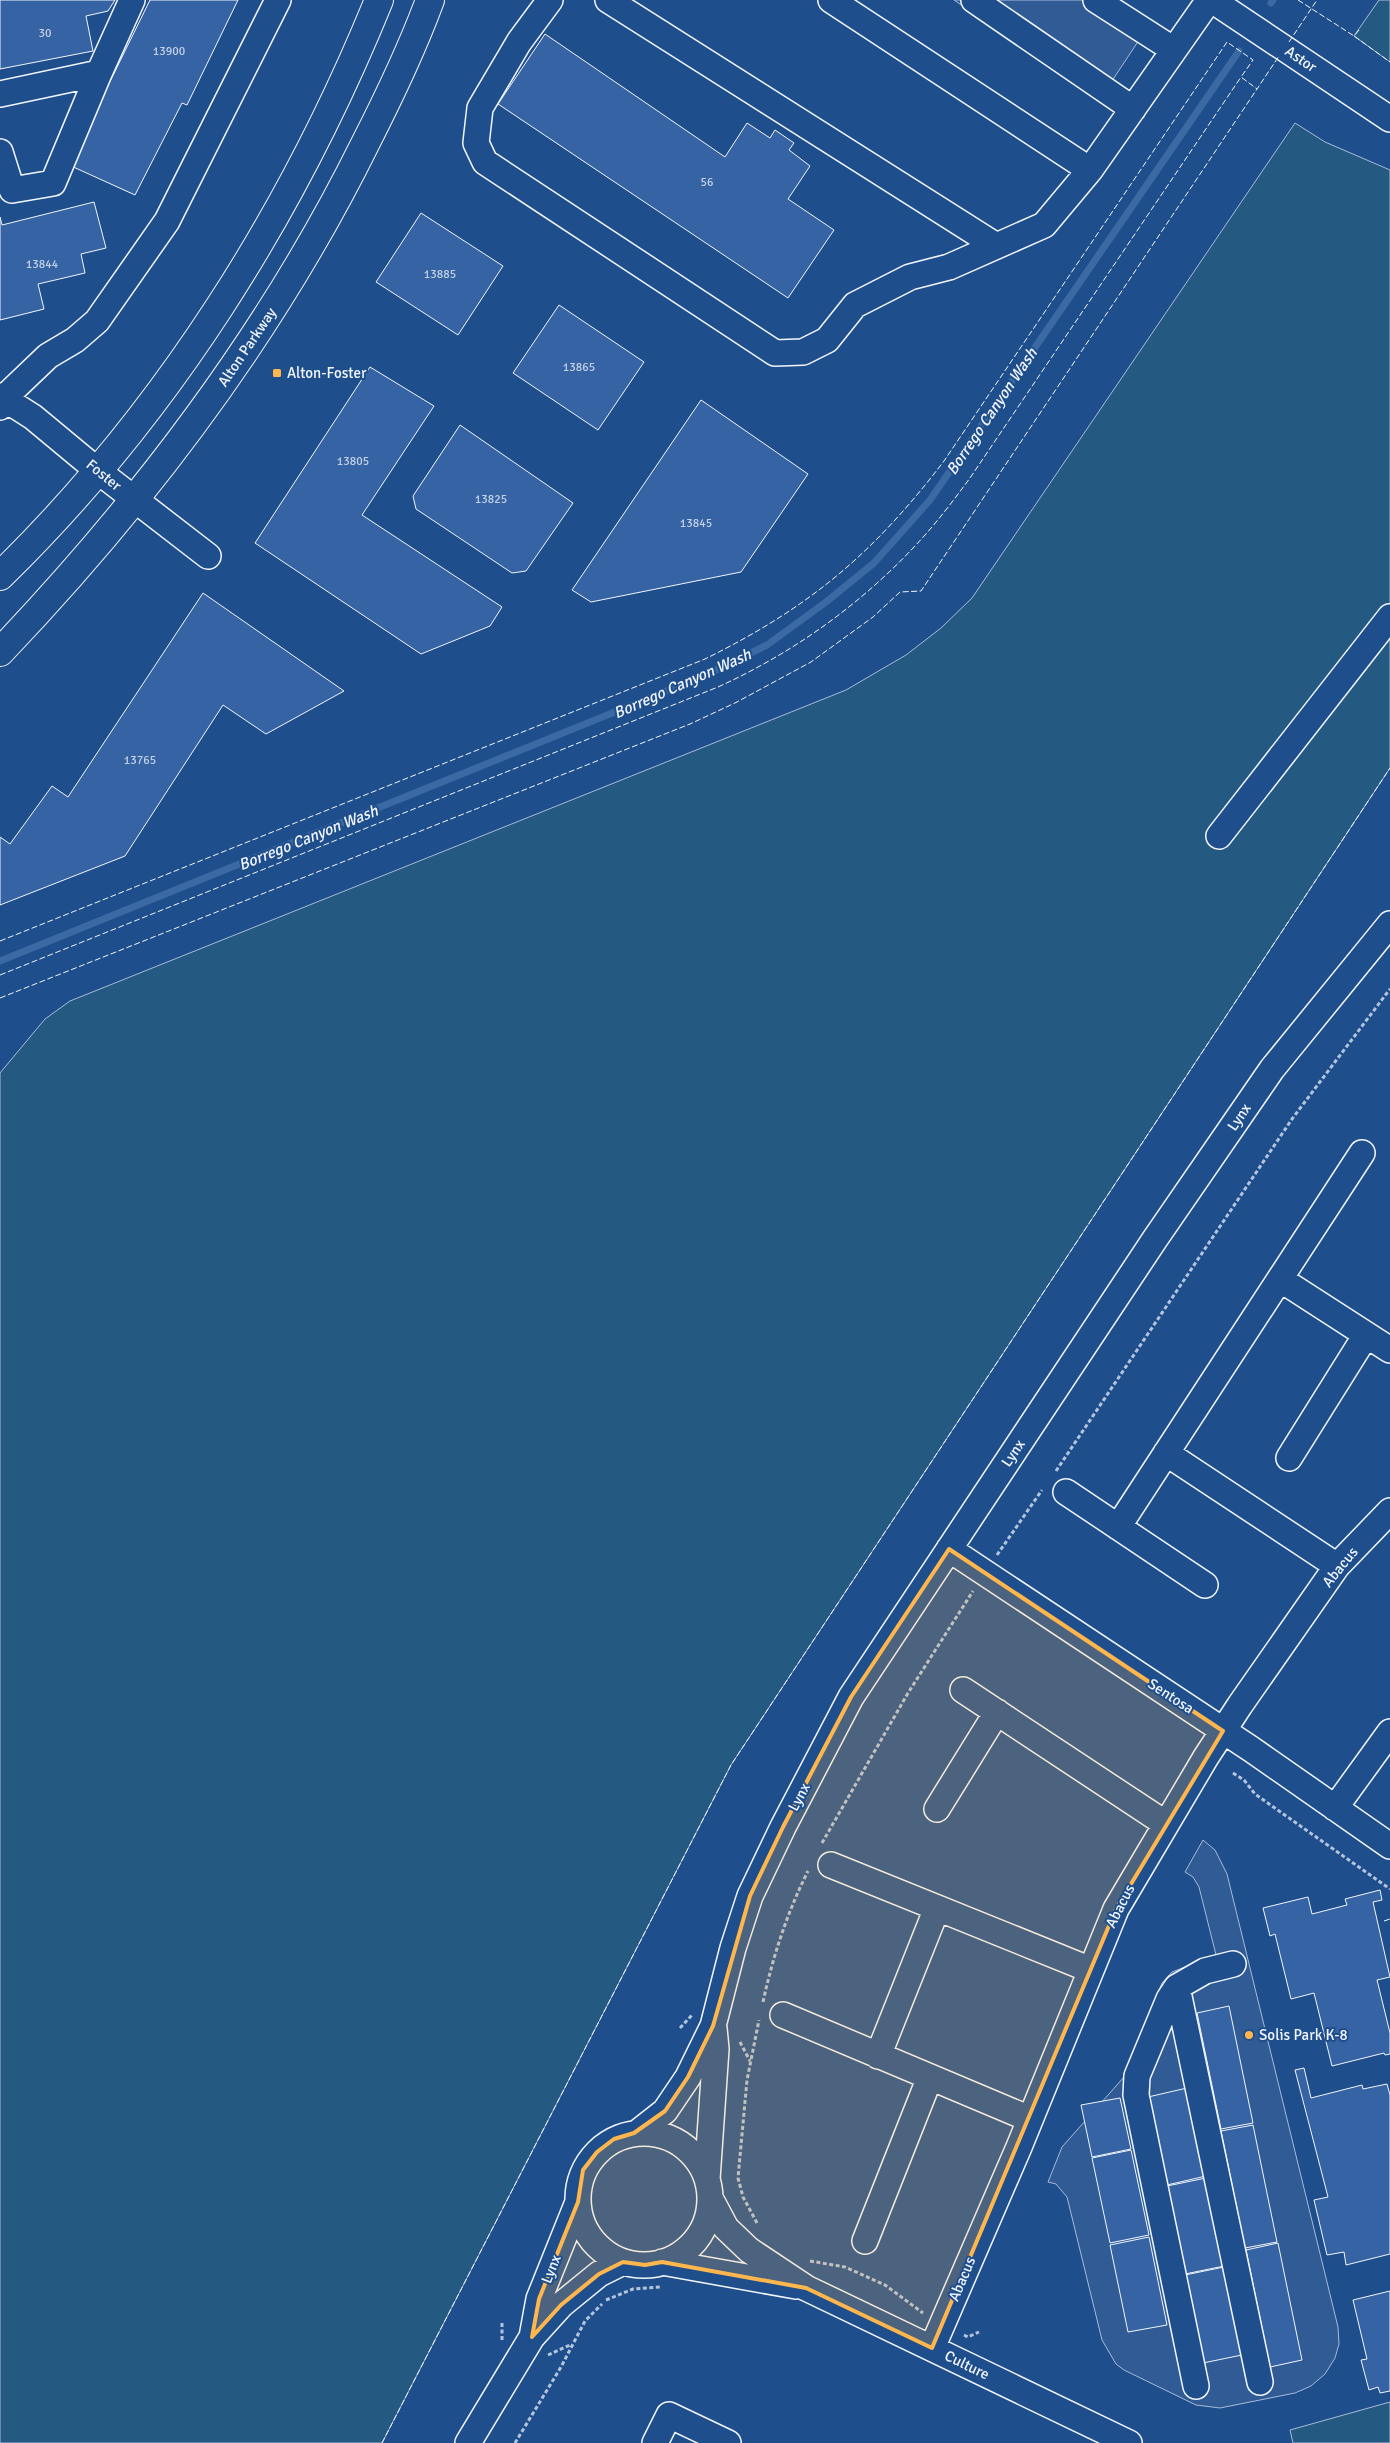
<svg xmlns="http://www.w3.org/2000/svg" width="1390" height="2443" font-family="Signika,sans-serif">
  <style>
    .green { fill: #245a82; stroke: #a8bbd7 }
    .parking { fill: #305b95; stroke: #a8bbd7 }
    .lines { fill: none; stroke-linecap: round; stroke-linejoin: round }
    .stream { stroke: #3b69a3; stroke-width: 7 }
    .building { fill: #3563a3; stroke: #f2f6ff }
    .minor-casing { stroke: #f2f6ff; stroke-width: 28 }
    .major-casing { stroke: #f2f6ff; stroke-width: 30 }
    .path { stroke: #b3c4dc; stroke-width: 3; stroke-dasharray: 4 2.5; stroke-linecap: butt }
    .minor { stroke: #1f4e8c; stroke-width: 25 }
    .major { stroke: #1f4e8c; stroke-width: 28 }
    .fence { stroke: #f2f6ff; stroke-width: 1; stroke-dasharray: 6 2.5; stroke-linecap: butt }
    .marked { fill: #ffb74d; fill-opacity: 0.2; stroke: #ffb74d; stroke-width: 4; stroke-linejoin: round }
    .poi-dot { fill: #ffb74d; stroke: #1f4e8c; stroke-width: 2 }
    .labels { text-anchor: middle; stroke-width: 4; stroke-linejoin: round; paint-order: stroke }
    .number-label { font-size: 12px; fill: #c3d1e8 }
    .street-label { font-size: 15px; fill: #f2f6ff; stroke: #1f4e8c }
    .poi-label { font-size: 15px; fill: #f2f6ff; stroke: #1f4e8c; text-anchor: start }
    .water-label { font-size: 16px; font-style: italic; fill: #f2f6ff; stroke: #1f4e8c }
  </style>
  <rect width="100%" height="100%" fill="#1f4e8c"/>
  <path class="green" d="M 1379,0 L 1390,0 L 1390,62 L 1354,36 Z
    M 1295,123 L 1325,142 L 1390,170 L 1390,768 L 731,1765 L 382,2443 L 0,2443 L 0,1073 L 45,1019 L 70,1001 L 846,690 L 906,655 L 941,628 L 972,598 Z
    M 1390,2402 L 1390,2443 L 1293,2443 L 1290,2430 Z"/>
  <path class="parking" d="M 954,0 L 1113,0 L 1149,25 L 1100,99 Z
    M 1203,1840 L 1215,1850 L 1227,1874 L 1338,2327 L 1339,2344 L 1335,2358 L 1325,2374 L 1311,2386 L 1295,2393 L 1220,2408 L 1196,2405 L 1124,2370 L 1116,2364 L 1102,2340 L 1067,2197 L 1056,2184 L 1048,2182 L 1062,2147 L 1124,2077 L 1162,1983 L 1172,1972 L 1216,1955 L 1199,1887 L 1193,1877 L 1185,1872 Z"/>
  <g class="lines">
    <path class="stream" d="M 1271,3 L 1273,0
      M 0,961 L 706,675 L 767,645 L 826,602 L 874,563 L 930,500 L 1239,51"/>
  </g>
  <path class="building" d="M 0,0 L 115,0 L 108,11 L 86,16 L 93,51 L 0,69 Z
    M 150,0 L 238,0 L 187,105 L 182,103 L 135,195 L 69,165 Z
    M 545,34 L 725,157 L 747,123 L 770,138 L 775,130 L 794,143 L 789,150 L 810,166 L 788,199 L 834,230 L 788,298 L 498,104 Z
    M 94,202 L 106,248 L 81,254 L 85,273 L 38,284 L 44,309 L 0,320 L 0,217 L 2,225 Z
    M 421,213 L 503,266 L 458,335 L 376,282 Z
    M 559,305 L 644,362 L 598,430 L 513,373 Z
    M 370,367 L 434,406 L 362,515 L 502,607 L 490,626 L 421,654 L 255,543 Z
    M 701,400 L 808,474 L 741,572 L 591,602 L 572,590 Z
    M 460,425 L 573,503 L 526,571 L 512,573 L 416,509 L 413,496 Z
    M 203,593 L 344,691 L 266,734 L 223,705 L 125,856 L 0,905 L 0,837 L 10,844 L 52,786 L 68,797 Z
    M 1380,1890 L 1382,1900 L 1373,1902 L 1390,1977 L 1377,1980 L 1390,2033 L 1390,2054 L 1385,2055 L 1384,2053 L 1332,2066 L 1314,1993 L 1291,1999 L 1275,1934 L 1270,1936 L 1263,1908 L 1308,1897 L 1312,1914 L 1347,1905 L 1345,1899 Z
    M 1229,2006 L 1253,2123 L 1221,2129 L 1197,2013 Z
    M 1304,2068 L 1311,2098 L 1362,2085 L 1363,2089 L 1387,2084 L 1390,2095 L 1390,2254 L 1346,2265 L 1344,2252 L 1327,2255 L 1314,2200 L 1328,2197 L 1295,2070 Z
    M 1187,2088 L 1206,2176 L 1167,2185 L 1148,2097 Z
    M 1120,2098 L 1131,2149 L 1092,2157 L 1081,2105 Z
    M 1253,2125 L 1277,2242 L 1245,2248 L 1221,2131 Z
    M 1131,2150 L 1149,2235 L 1110,2243 L 1092,2158 Z
    M 1206,2178 L 1224,2266 L 1185,2274 L 1167,2186 Z
    M 1149,2237 L 1167,2325 L 1128,2332 L 1110,2245 Z
    M 1278,2243 L 1302,2360 L 1270,2367 L 1246,2250 Z
    M 1224,2267 L 1242,2355 L 1203,2363 L 1185,2275 Z
    M 1390,2291 L 1390,2391 L 1380,2393 L 1378,2387 L 1369,2390 L 1361,2360 L 1367,2359 L 1353,2300 Z"/>
  <g class="lines">
    <g class="minor-casing">
      <path id="minor" d="M 550,0 L 519,42 L 480,108 L 476,143 L 485,162 L 775,353 L 803,352 L 827,340 L 855,305 L 910,277 L 949,267 L 1044,225 L 1090,170 L 1209,0
        M 608,0 L 995,245
        M 831,0 L 1090,170
        M 974,0 L 1133,109
        M 1096,0 L 1174,50
        M 1212,0 L 1390,119
        M 0,94 L 99,73 L 132,0
        M 0,152 L 12,190 L 53,183 L 99,73
        M 0,396 L 33,417 L 98,471 L 208,556
        M 0,407 L 4,398 L 48,356 L 75,340 L 97,321 L 167,221 L 278,0
        M 1219,836 L 1390,617
        M 1280,1279 L 1390,1350
        M 1166,1453 L 1337,1566
        M 1289,1458 L 1366,1335
        M 1066,1492 L 1205,1585
        M 1118,1527 L 1362,1153
        M 949,1549 L 1251,1749 L 1390,1846
        M 963,1690 L 1166,1824
        M 1335,1808 L 1390,1732
        M 937,1809 L 997,1712
        M 831,1865 L 1091,1970
        M 1177,1987 L 1260,2382
        M 783,2015 L 1030,2119
        M 878,2056 L 937,1908
        M578 2199a66 66 0 1 1 132 0a66 66 0 1 1-132 0Z
        M 637,2133 L 665,2111 L 688,2077 L 713,2026 L 733,1948 L 750,1896 L 783,1827 L 851,1697 L 1155,1239 L 1272,1069 L 1390,924
        M 707,2179 L 716,2049 L 714,2028
        M 710,2198 L 726,2228 L 749,2250 L 806,2288 L 1129,2443
        M 865,2241 L 930,2077
        M 662,2262 L 796,2286
        M 532,2337 L 539,2299 L 578,2202
        M 932,2348 L 1019,2147 L 1116,1909 L 1206,1757 L 1240,1705 L 1337,1566 L 1390,1511
        M 1196,2386 L 1136,2095 L 1137,2076 L 1169,1999 L 1177,1987 L 1205,1971 L 1233,1964
        M 468,2443 L 532,2337 L 561,2305 L 599,2274 L 623,2262
        M 655,2443 L 669,2415 L 728,2443"/>
    </g>
    <g class="major-casing">
      <path id="major" d="M 0,576 C 166,414 292,214 379,0
        M 0,652 C 145,500 272,332 365,144 C 389,97 412,49 430,0"/>
    </g>
    <path class="path" d="M 1056,1471 L 1292,1119 L 1390,989
      M 997,1555 L 1042,1490
      M 1233,1773 L 1244,1780 L 1255,1794 L 1390,1889
      M 822,1843 L 908,1693 L 973,1591
      M 763,2002 C 773,1956 787,1913 808,1871
      M 680,2028 L 692,2015
      M 740,2042 L 750,2061
      M 757,2223 L 743,2197 L 738,2178 L 747,2080 L 759,2020
      M 810,2261 L 845,2267 L 885,2285 L 923,2313
      M 606,2300 L 633,2289 L 660,2287
      M 502,2323 L 502,2340
      M 964,2335 L 968,2337 L 979,2332
      M 548,2355 L 570,2345
      M 515,2443 L 561,2367 L 585,2321 L 602,2304"/>
    <use href="#minor" class="minor"/>
    <use href="#major" class="major"/>
    <path class="fence" d="M 1298,0 L 1354,36
      M 1359,30 L 1354,36 L 1390,62
      M 1289,42 L 1317,0
      M 0,941 L 705,659 C 810,607 873,554 944,461 L 1227,42 L 1253,60 L 1241,77 L 1257,89 L 1279,56
      M 0,975 L 718,687 C 797,651 867,600 925,535 C 941,517 956,497 970,478 L 1241,77
      M 0,998 L 690,724 L 735,703 L 811,662 L 873,617 L 900,592 L 921,591 L 1257,89
      M 1384,1921 L 1390,1919
      M 382,2443 L 731,1765 L 1390,768"/>
  </g>
  <path class="marked" d="M 949,1549 L 1223,1731 L 1116,1909 L 932,2348 L 806,2288 L 662,2262 L 645,2265 L 623,2262 L 599,2274 L 561,2305 L 532,2337 L 539,2299 L 578,2202 L 583,2170 L 597,2152 L 614,2139 L 634,2133 L 665,2111 L 688,2077 L 713,2026 L 750,1896 L 783,1827 L 851,1697 Z"/>
  <g class="poi-dot">
    <rect x="272" y="368" width="10" height="10" rx="2.5"/>
    <circle cx="1249" cy="2035" r="5"/>
  </g>
  <g class="labels">
    <g class="number-label">
      <text x="45" y="37">30</text>
      <text x="169" y="55">13900</text>
      <text x="707" y="186">56</text>
      <text x="42" y="268">13844</text>
      <text x="440" y="278">13885</text>
      <text x="579" y="371">13865</text>
      <text x="353" y="465">13805</text>
      <text x="491" y="503">13825</text>
      <text x="696" y="527">13845</text>
      <text x="140" y="764">13765</text>
    </g>
    <g class="street-label">
      <text transform="translate(1301 59) rotate(34)" y="5">Astor</text>
      <text transform="translate(247 347) rotate(-56)" y="5">Alton Parkway</text>
      <text transform="translate(104 475) rotate(39)" y="5">Foster</text>
      <text transform="translate(1239 1117) rotate(-56)" y="5">Lynx</text>
      <text transform="translate(1013 1453) rotate(-56)" y="5">Lynx</text>
      <text transform="translate(1340 1567) rotate(-51)" y="5">Abacus</text>
      <text transform="translate(1171 1696) rotate(33)" y="5">Sentosa</text>
      <text transform="translate(799 1797) rotate(-62)" y="5">Lynx</text>
      <text transform="translate(1120 1906) rotate(-63)" y="5">Abacus</text>
      <text transform="translate(551 2269) rotate(-68)" y="5">Lynx</text>
      <text transform="translate(962 2279) rotate(-67)" y="5">Abacus</text>
      <text transform="translate(967 2365) rotate(26)" y="5">Culture</text>
    </g>
    <g class="poi-label">
      <text x="287" y="378">Alton-Foster</text>
      <text x="1259" y="2040">Solis Park K-8</text>
    </g>
    <g class="water-label">
      <text transform="translate(991 411) rotate(-56)" y="6">Borrego Canyon Wash</text>
      <text transform="translate(682 683) rotate(-24)" y="6">Borrego Canyon Wash</text>
      <text transform="translate(308 837) rotate(-22)" y="6">Borrego Canyon Wash</text>
    </g>
  </g>
</svg>
